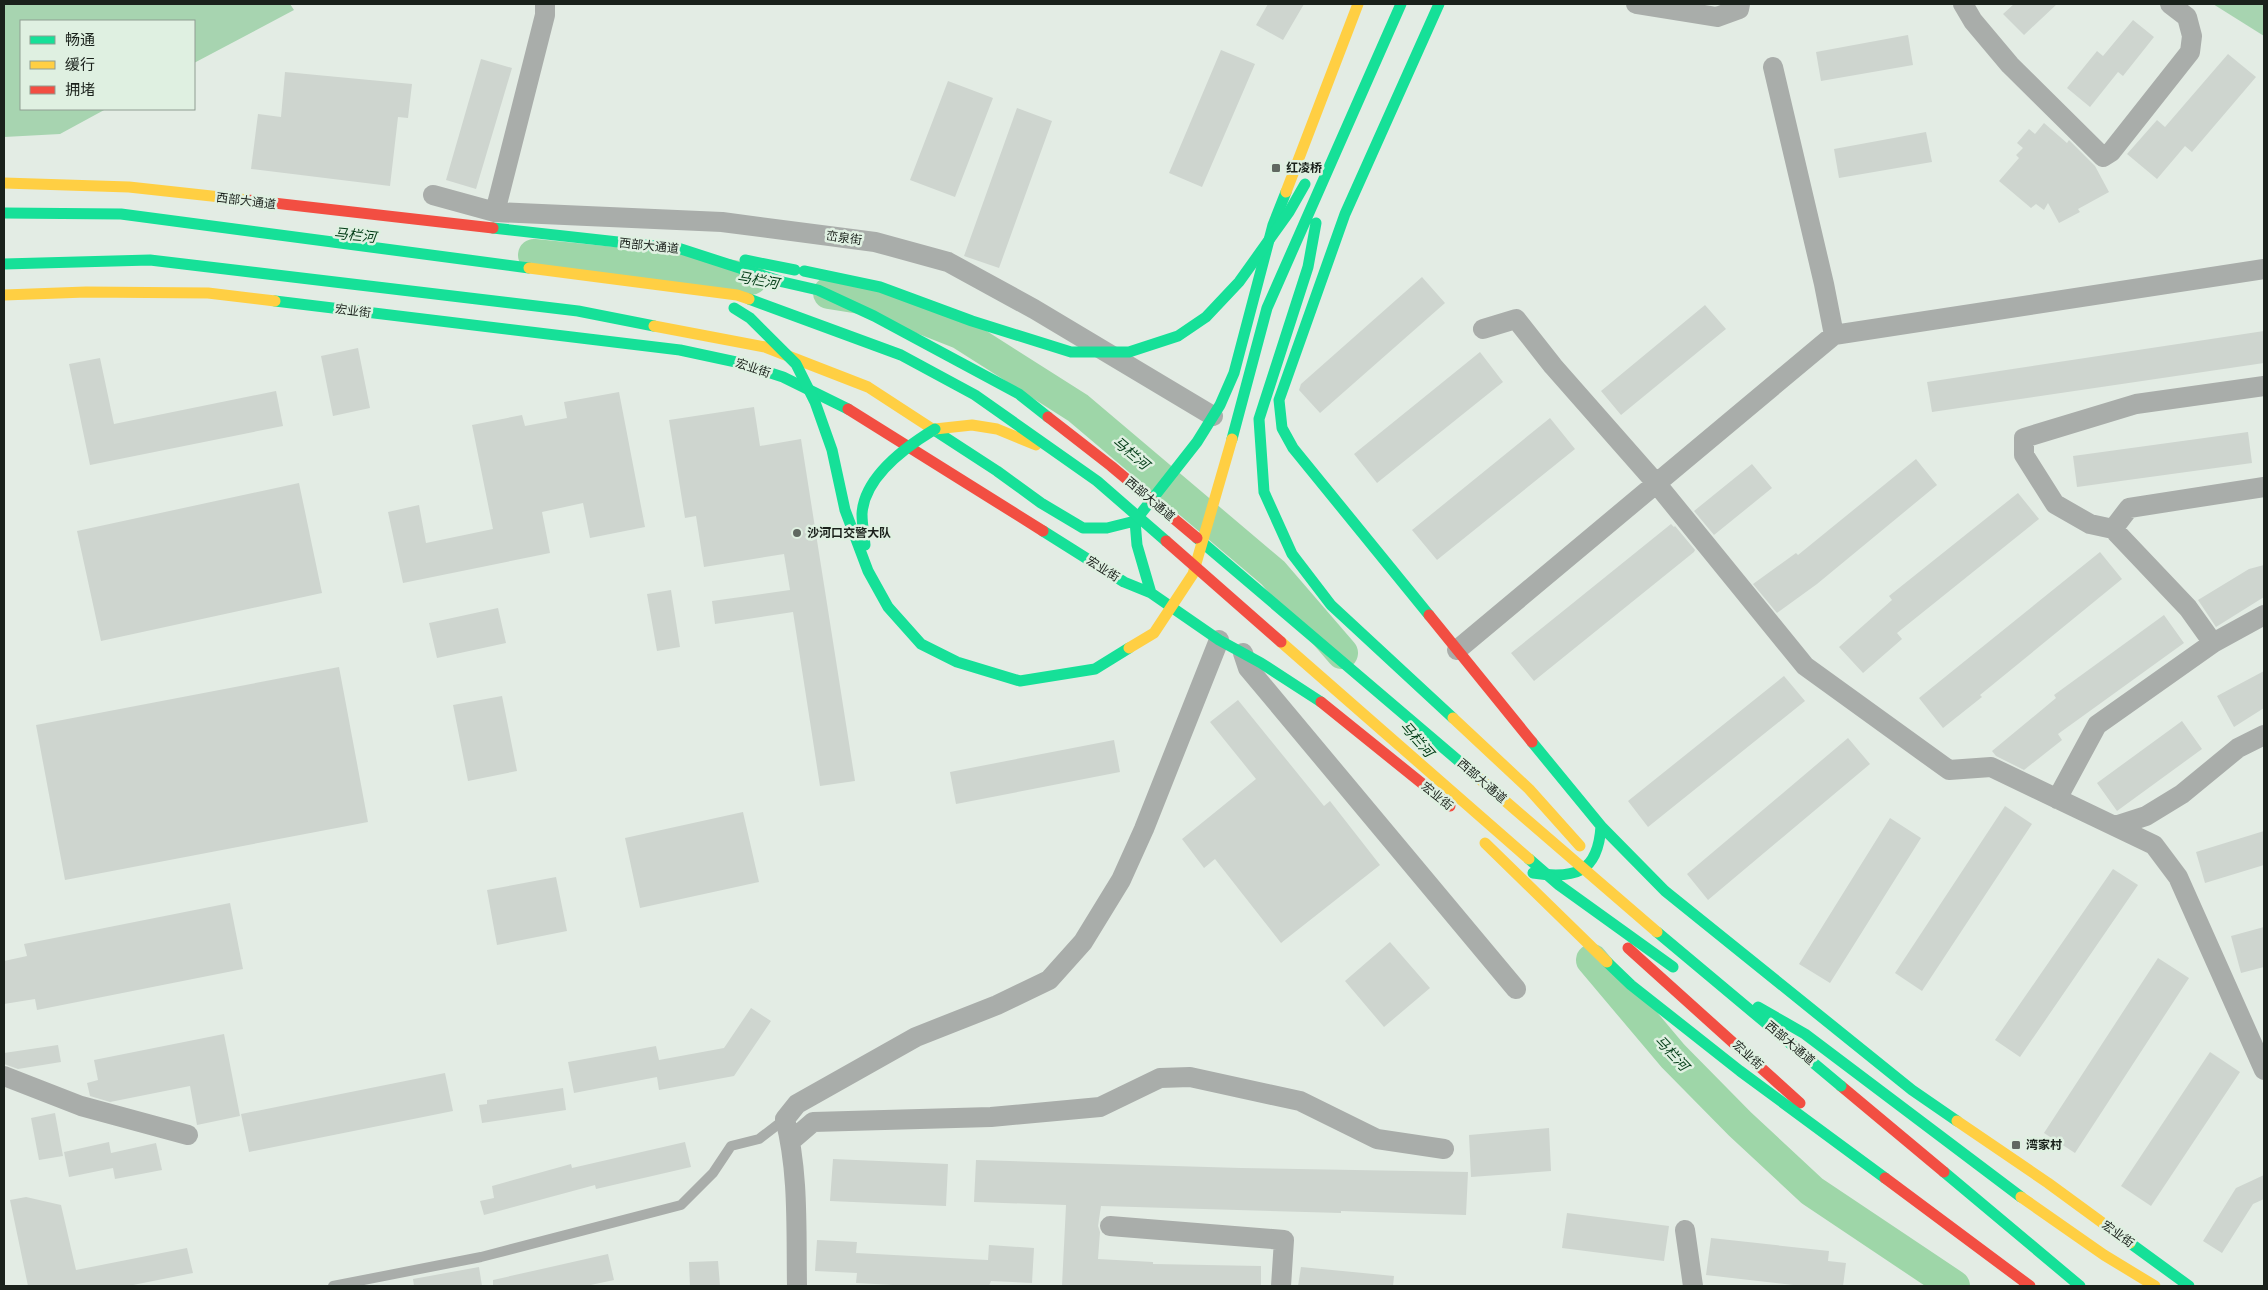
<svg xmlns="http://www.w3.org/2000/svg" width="2268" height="1290" font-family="Quicksand,'Noto Sans SC',sans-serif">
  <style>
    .forest { fill: #a7d4b0 }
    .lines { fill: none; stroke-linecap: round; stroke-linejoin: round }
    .river { stroke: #9ed6a8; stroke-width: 32 }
    .building { fill: #ced5cf }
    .lane { stroke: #a9adaa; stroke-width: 10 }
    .street { stroke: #a9adaa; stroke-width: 20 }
    .fast { stroke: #16e098; stroke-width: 11 }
    .slow { stroke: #ffcf43; stroke-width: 11 }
    .jam { stroke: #f24e42; stroke-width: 11 }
    .fast-bridge { stroke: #16e098; stroke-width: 11 }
    .slow-bridge { stroke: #ffcf43; stroke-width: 11 }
    .jam-bridge { stroke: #f24e42; stroke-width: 11 }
    .poi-dot { fill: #606861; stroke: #dff0e1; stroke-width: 2 }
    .labels { text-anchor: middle; stroke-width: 5; stroke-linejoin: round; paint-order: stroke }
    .poi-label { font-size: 12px; font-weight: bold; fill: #1a211b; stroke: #dff0e1; text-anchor: start }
    .street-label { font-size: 12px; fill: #1a211b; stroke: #dff0e1 }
    .water-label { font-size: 14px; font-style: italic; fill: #003b15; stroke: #dff0e1 }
  </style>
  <rect width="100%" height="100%" fill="#e3ece4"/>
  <path class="forest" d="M 4,4 L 290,4 L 294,10 L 194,63 L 194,21 L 21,21 L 21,109 L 106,109 L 60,134 L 4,137 Z
    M 2213,4 L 2264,4 L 2264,36 Z"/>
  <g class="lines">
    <path class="river" d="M 534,255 L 715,273 L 751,279
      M 829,293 L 879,301 L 960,333 L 1078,408 L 1273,573 L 1342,653
      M 1592,960 L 1673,1056 L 1740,1124 L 1812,1191 L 1954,1286"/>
  </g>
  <path class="building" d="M 1268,4 L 1304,4 L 1283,40 L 1256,25 Z
    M 2014,4 L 2057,4 L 2024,35 L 2003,14 Z
    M 2133,20 L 2154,37 L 2123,76 L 2118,72 L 2090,107 L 2067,88 L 2097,51 L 2103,56 Z
    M 1908,35 L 1913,65 L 1821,81 L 1816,52 Z
    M 1221,50 L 1255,64 L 1202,187 L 1169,173 Z
    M 2228,54 L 2256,77 L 2192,152 L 2185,146 L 2157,179 L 2127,154 L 2157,120 L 2165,127 Z
    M 481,59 L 512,68 L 476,189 L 446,180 Z
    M 285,72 L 412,84 L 408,118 L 398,117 L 390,186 L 251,169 L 258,114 L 281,117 Z
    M 948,81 L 993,98 L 955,197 L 910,180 Z
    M 1017,108 L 1052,121 L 999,268 L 964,256 Z
    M 2044,123 L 2067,143 L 2069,140 L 2095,166 L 2109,192 L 2078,209 L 2080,212 L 2059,223 L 2048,203 L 2044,210 L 2036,204 L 2031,208 L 1999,181 L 2019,158 L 2016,155 L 2023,148 L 2017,143 L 2029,129 L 2035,134 Z
    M 1926,132 L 1932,162 L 1839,178 L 1834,149 Z
    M 1422,277 L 1445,303 L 1320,413 L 1299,390 L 1301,384 Z
    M 1705,305 L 1726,329 L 1621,415 L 1601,391 Z
    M 2264,331 L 2264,363 L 1932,412 L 1927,382 Z
    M 358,348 L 370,408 L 333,416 L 321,356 Z
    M 1480,352 L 1503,382 L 1377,483 L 1354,454 Z
    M 100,358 L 114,424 L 276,391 L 283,426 L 90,465 L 69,364 Z
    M 619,392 L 645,527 L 590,538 L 583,503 L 542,512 L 550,553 L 403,583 L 388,512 L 419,505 L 426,543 L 493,529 L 472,425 L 522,415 L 525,426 L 567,418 L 564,402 Z
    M 754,407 L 760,446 L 801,439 L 855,781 L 820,786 L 793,612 L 715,624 L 712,601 L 790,590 L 784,554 L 704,567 L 696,516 L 685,518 L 669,420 Z
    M 1550,418 L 1575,449 L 1437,560 L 1412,530 Z
    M 2248,432 L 2252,463 L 2077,487 L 2073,456 Z
    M 1916,459 L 1937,485 L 1817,584 L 1777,613 L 1753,584 L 1796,553 L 1798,555 Z
    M 1752,464 L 1772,488 L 1714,535 L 1694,511 Z
    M 299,483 L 322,593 L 101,641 L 77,531 Z
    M 2018,493 L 2039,519 L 1897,633 L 1902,639 L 1863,673 L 1839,647 L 1892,600 L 1889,596 Z
    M 1671,524 L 1674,527 L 1675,526 L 1695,550 L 1694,552 L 1534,681 L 1511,653 Z
    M 2100,552 L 2122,579 L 1980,695 L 1982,697 L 1943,728 L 1919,698 Z
    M 2264,565 L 2264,597 L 2216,627 L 2198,600 L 2249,569 Z
    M 671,590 L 680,647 L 657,651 L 647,594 Z
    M 498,608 L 506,643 L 437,658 L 429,623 Z
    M 2164,615 L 2184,643 L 2058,734 L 2062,740 L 2024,770 L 1996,756 L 1992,751 L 2056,698 L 2054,695 Z
    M 339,667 L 368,822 L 65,880 L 36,725 Z
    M 2264,671 L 2264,708 L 2234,727 L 2217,696 Z
    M 1784,676 L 1805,701 L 1648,827 L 1628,801 Z
    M 502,696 L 517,771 L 468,781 L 453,705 Z
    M 1238,700 L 1324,806 L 1330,801 L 1380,865 L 1281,943 L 1215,859 L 1204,868 L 1182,839 L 1256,779 L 1210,722 Z
    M 2182,721 L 2202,749 L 2117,811 L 2097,783 Z
    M 1848,738 L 1870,764 L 1708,900 L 1687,874 Z
    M 1114,740 L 1120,772 L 956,804 L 950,772 Z
    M 2005,806 L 2032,824 L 1922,991 L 1895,973 Z
    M 743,812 L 759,882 L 640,908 L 625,838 Z
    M 1890,818 L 1921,838 L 1830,983 L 1799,964 Z
    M 2264,831 L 2264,865 L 2205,883 L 2196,852 Z
    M 2113,869 L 2138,885 L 2020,1057 L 1995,1040 Z
    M 556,877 L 567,931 L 497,945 L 487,890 Z
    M 230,903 L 243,969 L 37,1010 L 35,999 L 4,1004 L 4,961 L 27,956 L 24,944 Z
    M 2264,927 L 2264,967 L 2241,973 L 2231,936 Z
    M 1390,942 L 1430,988 L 1384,1027 L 1345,981 Z
    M 2158,958 L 2189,978 L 2075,1153 L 2044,1133 Z
    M 751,1008 L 771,1021 L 734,1076 L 659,1090 L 657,1077 L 574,1093 L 568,1062 L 656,1046 L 659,1060 L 724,1048 Z
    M 224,1034 L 240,1116 L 197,1125 L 190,1086 L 110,1102 L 90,1096 L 87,1083 L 98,1080 L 94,1060 Z
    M 58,1045 L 61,1062 L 18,1069 L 4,1064 L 4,1053 Z
    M 2210,1052 L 2240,1072 L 2151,1206 L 2121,1186 Z
    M 445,1073 L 453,1111 L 249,1152 L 241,1114 Z
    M 563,1088 L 566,1110 L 482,1123 L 479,1105 L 487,1104 L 487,1100 Z
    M 55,1113 L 63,1156 L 39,1160 L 31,1118 Z
    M 1549,1128 L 1551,1171 L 1471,1177 L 1469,1135 Z
    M 109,1142 L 111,1153 L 156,1143 L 162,1170 L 115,1179 L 113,1168 L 69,1177 L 64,1152 Z
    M 685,1142 L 691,1167 L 596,1189 L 595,1185 L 484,1215 L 480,1201 L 494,1198 L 492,1186 L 571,1164 L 572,1168 Z
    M 833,1159 L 948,1164 L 946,1206 L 830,1201 Z
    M 976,1160 L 1241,1168 L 1468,1172 L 1466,1215 L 1341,1211 L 1341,1213 L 1101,1206 L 1098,1226 L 1100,1232 L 1098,1259 L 1153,1262 L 1153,1264 L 1261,1266 L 1261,1286 L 1062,1286 L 1066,1205 L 974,1202 Z
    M 2264,1175 L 2264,1199 L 2253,1204 L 2222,1253 L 2203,1241 L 2236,1188 Z
    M 26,1197 L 61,1205 L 76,1270 L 187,1248 L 193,1273 L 128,1286 L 28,1286 L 10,1200 Z
    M 1567,1213 L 1669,1226 L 1664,1261 L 1562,1248 Z
    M 1711,1238 L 1829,1251 L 1828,1261 L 1846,1263 L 1843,1286 L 1802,1286 L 1706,1275 Z
    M 817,1240 L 857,1242 L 856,1253 L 988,1260 L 989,1245 L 1034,1248 L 1032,1283 L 991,1281 L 989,1286 L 911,1286 L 856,1283 L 857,1273 L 815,1271 Z
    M 608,1254 L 614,1280 L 586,1286 L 493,1286 L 493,1280 Z
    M 718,1261 L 720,1286 L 690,1286 L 689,1262 Z
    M 479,1267 L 482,1286 L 414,1286 L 413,1279 Z
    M 1301,1267 L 1394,1276 L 1393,1286 L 1298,1286 Z"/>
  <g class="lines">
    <path class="lane" d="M 333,1286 L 481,1257 L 681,1205 L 713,1173 L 731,1146 L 759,1139 L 785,1119"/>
    <path class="street" d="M 1636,4 L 1717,17 L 1739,9 L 1740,4
      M 1963,4 L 1973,21 L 2010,65 L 2103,157 L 2111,152 L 2190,52 L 2192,36 L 2187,17 L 2170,4
      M 1773,67 L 1824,284 L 1834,335
      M 433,195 L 495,212 L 722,222 L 875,242 L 948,262 L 1034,309 L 1213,416
      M 495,212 L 545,15 L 545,4
      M 1483,329 L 1516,319 L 1553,366 L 1656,483 L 1805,666 L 1949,770 L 1991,767 L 2154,845 L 2178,877 L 2264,1070
      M 2113,529 L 2129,508 L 2264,487
      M 2213,643 L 2188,608 L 2113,529 L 2090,524 L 2055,504 L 2024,455 L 2024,438 L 2136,404 L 2264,386
      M 1457,650 L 1834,335 L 2264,269
      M 1243,653 L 1248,668 L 1516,989
      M 2057,799 L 2097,725 L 2213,643 L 2264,615
      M 2115,826 L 2146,816 L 2182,794 L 2238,748 L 2264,735
      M 4,1076 L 81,1106 L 188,1135
      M 791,1141 L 813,1122 L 991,1117 L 1100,1107 L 1160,1078 L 1190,1077 L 1300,1101 L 1377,1139 L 1444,1149
      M 1110,1226 L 1284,1240 L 1281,1286
      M 1685,1230 L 1693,1286
      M 797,1286 C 796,1231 799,1172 785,1119 L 797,1104 L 916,1037 L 997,1005 L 1049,980 L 1083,942 L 1121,880 L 1144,829 L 1219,640"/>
    <path class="fast" d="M 745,260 L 795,270
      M 4,264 L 150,260 L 578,311 L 654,326
      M 275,301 L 680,350 L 736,362 L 783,377 L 848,409
      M 934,430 L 997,471 L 1041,503 L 1083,528 L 1107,528 L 1135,521 L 1197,442 L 1220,405 L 1234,373 L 1273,225 L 1286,192
      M 1135,521 L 1137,545 L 1151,593
      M 1043,531 L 1124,582 L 1151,593 L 1219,640 L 1261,663 L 1321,702
      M 1429,615 L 1293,448 L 1282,428 L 1279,400 L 1345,214 L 1439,4
      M 1532,742 L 1601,826 L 1665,891 L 1912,1090 L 1957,1121
      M 1533,873 C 1574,879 1598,874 1601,826
      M 1758,1007 L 1805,1034 L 2021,1197
      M 1944,1172 L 2080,1286
      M 2130,1243 L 2189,1286"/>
    <path class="slow" d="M 1286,192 L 1358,4
      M 4,295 L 86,292 L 208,293 L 275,301
      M 654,326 L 765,347 L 868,387 L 934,430
      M 935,429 L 972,425 L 997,429 L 1036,445
      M 1957,1121 L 2048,1183 L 2130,1243
      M 2021,1197 L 2104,1255 L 2155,1286"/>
    <path class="jam" d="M 848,409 L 1043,531
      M 1429,615 L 1532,742
      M 1321,702 L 1450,806
      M 1628,948 L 1800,1103
      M 1841,1086 L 1944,1172"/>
    <path class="fast-bridge" d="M 4,213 L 121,214 L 529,268
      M 1316,223 L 1308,267 L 1259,419 L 1264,492 L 1292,554 L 1331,605 L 1453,718
      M 493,228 L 681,249 L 783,282 L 818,290 L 874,316 L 1019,394 L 1048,417
      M 804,271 L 880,287 L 972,321 L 1071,352 L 1129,352 L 1178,336 L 1206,317 L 1239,282 L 1289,212 L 1305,184
      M 749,299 L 901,355 L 975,395 L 1097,481 L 1166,541
      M 734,308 L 750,318 L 796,364 L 815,402 L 832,450 L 845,510 L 868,571 L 888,607 L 921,644 L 957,662 L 1020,681 L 1095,669 L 1129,648
      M 1232,439 L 1267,308 L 1401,4
      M 1197,538 L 1474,774
      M 865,545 C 864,535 862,524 862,514 C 864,477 907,446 935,429
      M 1529,859 L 1559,885 L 1673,967
      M 1657,932 L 1841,1086
      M 1607,962 L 1631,985 L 1740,1071 L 1885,1178"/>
    <path class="slow-bridge" d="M 4,183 L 129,187 L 248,200
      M 529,268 L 737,295 L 749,299
      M 1281,642 L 1529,859
      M 1129,648 L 1154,633 L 1193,574 L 1232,439
      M 1453,718 L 1529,789 L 1580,846
      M 1474,774 L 1657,932
      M 1485,843 L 1607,962"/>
    <path class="jam-bridge" d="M 248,200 L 493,228
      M 1048,417 L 1111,466 L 1197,538
      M 1166,541 L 1281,642
      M 1885,1178 L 2030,1286"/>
  </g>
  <g class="poi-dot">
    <rect x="1271" y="163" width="10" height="10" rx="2.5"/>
    <circle cx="797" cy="533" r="5"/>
    <rect x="2011" y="1140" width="10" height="10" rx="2.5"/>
  </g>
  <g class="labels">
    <g class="poi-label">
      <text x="1286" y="172">红凌桥</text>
      <text x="807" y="537">沙河口交警大队</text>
      <text x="2026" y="1149">湾家村</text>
    </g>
    <g class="street-label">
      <text transform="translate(246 201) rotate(7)" y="4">西部大通道</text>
      <text transform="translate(844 238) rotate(8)" y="4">峦泉街</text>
      <text transform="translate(649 246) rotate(6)" y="4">西部大通道</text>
      <text transform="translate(353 311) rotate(7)" y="4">宏业街</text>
      <text transform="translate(753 368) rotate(18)" y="4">宏业街</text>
      <text transform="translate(1150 499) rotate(40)" y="4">西部大通道</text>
      <text transform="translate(1103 569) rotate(32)" y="4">宏业街</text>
      <text transform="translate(1482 781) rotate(41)" y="4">西部大通道</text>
      <text transform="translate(1437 796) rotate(39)" y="4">宏业街</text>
      <text transform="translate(1790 1043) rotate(40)" y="4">西部大通道</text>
      <text transform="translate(1748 1055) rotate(42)" y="4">宏业街</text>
      <text transform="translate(2118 1234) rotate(36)" y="4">宏业街</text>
    </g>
    <g class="water-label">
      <text transform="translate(355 235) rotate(6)" y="5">马栏河</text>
      <text transform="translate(758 280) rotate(10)" y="5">马栏河</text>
      <text transform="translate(1131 453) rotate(40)" y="5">马栏河</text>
      <text transform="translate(1417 739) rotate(49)" y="5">马栏河</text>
      <text transform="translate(1672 1053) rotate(47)" y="5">马栏河</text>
    </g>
  </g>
  <rect width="2268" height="1290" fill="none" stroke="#1a211b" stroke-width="10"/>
  <rect x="20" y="20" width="175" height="90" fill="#dff0e1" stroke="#909d92"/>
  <rect x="30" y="36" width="25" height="8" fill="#16e098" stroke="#909d92"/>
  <text x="65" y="45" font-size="15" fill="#1a211b">畅通</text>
  <rect x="30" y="61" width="25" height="8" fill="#ffcf43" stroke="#909d92"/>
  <text x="65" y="70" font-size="15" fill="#1a211b">缓行</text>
  <rect x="30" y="86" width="25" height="8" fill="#f24e42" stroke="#909d92"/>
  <text x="65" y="95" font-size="15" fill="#1a211b">拥堵</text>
</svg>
